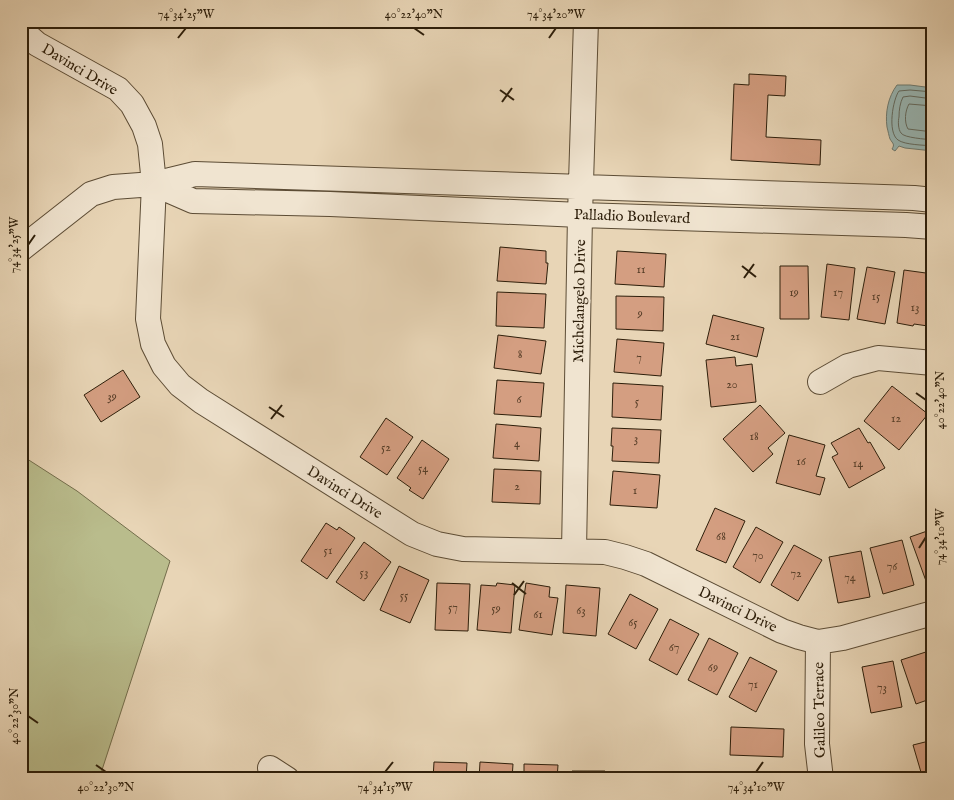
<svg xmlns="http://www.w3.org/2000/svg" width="954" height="800" font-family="'IM FELL English',serif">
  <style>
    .green { fill: #b9bc8c; stroke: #736d4b }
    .water { fill: #98b7b5; stroke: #6d7a71 }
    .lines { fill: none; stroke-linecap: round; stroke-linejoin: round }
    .shore { stroke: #626a60; stroke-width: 1 }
    .building { fill: #d49e81; stroke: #2d1e0a }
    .minor-casing { stroke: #5c4c35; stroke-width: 26 }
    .minor { stroke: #f0e4d0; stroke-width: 24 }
    .ticks { fill: none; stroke: #2d1e0a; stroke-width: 2 }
    .labels { text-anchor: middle; stroke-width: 4; stroke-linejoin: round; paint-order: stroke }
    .number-label { font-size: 12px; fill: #573e28 }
    .street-label { font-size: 15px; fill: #2d1e0a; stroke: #f0e4d0 }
    .neatline { fill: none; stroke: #2d1e0a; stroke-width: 2 }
    .ticks-label { font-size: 12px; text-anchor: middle; fill: #2d1e0a }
  </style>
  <rect width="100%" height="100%" fill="#e8d5b6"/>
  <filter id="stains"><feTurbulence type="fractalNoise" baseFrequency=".004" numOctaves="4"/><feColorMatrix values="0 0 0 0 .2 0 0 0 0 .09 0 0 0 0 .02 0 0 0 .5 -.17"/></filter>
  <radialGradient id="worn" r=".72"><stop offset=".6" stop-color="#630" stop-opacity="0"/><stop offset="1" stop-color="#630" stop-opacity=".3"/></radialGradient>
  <path class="green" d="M 21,455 L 77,491 L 170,561 L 101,773 L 103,779 L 21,779 Z"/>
  <path class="water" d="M 897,85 L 910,85 L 933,88 L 933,151 L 905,148 L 899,146 L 895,151 L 892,149 C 895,144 893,144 890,139 C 889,136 888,131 887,127 C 885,113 888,97 897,85 Z"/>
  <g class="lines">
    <path class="shore" d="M 933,92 L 910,90 L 899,91 C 893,99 887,132 898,140 C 905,145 924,145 933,146
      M 933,99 L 910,96 L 903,97 C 900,103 899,110 899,117 C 898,121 898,129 901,133 C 904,138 926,139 933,140
      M 933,106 L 909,104 C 905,111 904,122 908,129 L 933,132"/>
  </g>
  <path class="building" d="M 749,74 L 786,76 L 785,96 L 768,95 L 766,137 L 821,140 L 820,165 L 731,160 L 734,84 L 749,85 Z
    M 500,247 L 546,251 L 546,263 L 548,263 L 546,284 L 497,281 Z
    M 617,251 L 666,254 L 664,287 L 615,284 Z
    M 827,264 L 855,268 L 849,320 L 821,317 Z
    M 780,266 L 808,266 L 809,319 L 780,319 Z
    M 867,267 L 895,272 L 885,324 L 857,319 Z
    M 904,270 L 933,274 L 931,291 L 932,291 L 928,326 L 914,324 L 913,326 L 897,323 Z
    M 497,292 L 546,294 L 544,328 L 496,326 Z
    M 616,296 L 664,297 L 663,331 L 616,329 Z
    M 713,315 L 764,328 L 757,357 L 706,344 Z
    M 498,335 L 546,341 L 541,374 L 494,368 Z
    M 617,339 L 664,343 L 661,376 L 614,372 Z
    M 735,357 L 736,366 L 752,364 L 756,402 L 711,407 L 706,360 Z
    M 123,370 L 140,397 L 101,422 L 84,395 Z
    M 497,380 L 544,383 L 541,417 L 494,414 Z
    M 613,383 L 663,386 L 661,420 L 612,417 Z
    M 892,386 L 928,414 L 899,450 L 864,421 Z
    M 760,405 L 785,433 L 768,448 L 773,454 L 753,472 L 723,439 Z
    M 386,418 L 413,437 L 387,475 L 360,457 Z
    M 496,424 L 541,428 L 539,461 L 493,458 Z
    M 612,428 L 661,430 L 659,463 L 612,461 L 613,446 L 611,446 Z
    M 859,428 L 868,443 L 870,442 L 885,468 L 849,488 L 832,457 L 838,454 L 831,443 Z
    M 789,435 L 825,445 L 816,476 L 825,478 L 820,495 L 776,483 Z
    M 422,440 L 449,459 L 423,499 L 409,490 L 411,488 L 397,478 Z
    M 494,469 L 541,471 L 540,504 L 492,502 Z
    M 613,471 L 660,475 L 657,508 L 610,505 Z
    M 715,508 L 745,521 L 726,563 L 696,550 Z
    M 326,523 L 337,530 L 339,527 L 355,538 L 327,579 L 301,561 Z
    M 756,527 L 783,542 L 760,583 L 733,567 Z
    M 933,529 L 933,579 L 926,581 L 910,537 Z
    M 902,540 L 914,585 L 883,594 L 870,548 Z
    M 364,542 L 391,562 L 364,601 L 336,582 Z
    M 794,545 L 822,560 L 798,601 L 771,585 Z
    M 861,551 L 870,597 L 838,603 L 829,557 Z
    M 399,566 L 429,580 L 410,623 L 380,610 Z
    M 437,583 L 470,584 L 468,631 L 435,630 Z
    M 497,583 L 515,585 L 511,633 L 477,630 L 481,585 L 496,586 Z
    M 526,583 L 550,587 L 549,597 L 558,598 L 552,635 L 519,630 Z
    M 566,585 L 600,588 L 596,636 L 563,633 Z
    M 630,594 L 658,609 L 636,649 L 608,634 Z
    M 670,619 L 699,634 L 677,675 L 649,660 Z
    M 709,638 L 738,653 L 717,695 L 688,680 Z
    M 932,650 L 933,698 L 916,704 L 901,660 Z
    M 750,657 L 777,671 L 756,712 L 729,697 Z
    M 893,661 L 902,707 L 871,713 L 862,667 Z
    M 731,727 L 784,729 L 783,757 L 730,755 Z
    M 933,740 L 933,779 L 923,779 L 913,745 Z
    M 434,762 L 467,763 L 466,779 L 433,779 Z
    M 480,762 L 513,764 L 512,779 L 479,779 Z
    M 524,764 L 558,765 L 557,779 L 524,779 Z
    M 572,771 L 605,771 L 605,779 L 572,779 Z"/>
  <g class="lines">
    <g class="minor-casing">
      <path id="minor" d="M 21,30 L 37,44 L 118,89 L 132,104 L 144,126 L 150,144 L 154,184 L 148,319 L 153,344 L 164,366 L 180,385 L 201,401 L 412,534 L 437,544 L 463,549 L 605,552 L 625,557 L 646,564 L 782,631 L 799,637 L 818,642 L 843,638 L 933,613
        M 154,184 L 193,201 L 330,204 L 580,215 L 906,225 L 933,227
        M 21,249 L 91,194 L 113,187 L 154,184 L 195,174 L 914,198 L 933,200
        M 820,382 L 848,366 L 878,358 L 933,363
        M 574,551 L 580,215 L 586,21
        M 818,642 L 817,744 L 821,779
        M 270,768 L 287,779"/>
    </g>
    <use href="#minor" class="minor"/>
  </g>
  <path class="ticks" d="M 414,28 L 424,35M 178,38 L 186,28M 549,38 L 556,28M 500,90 L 514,100M 502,102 L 512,88M 28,245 L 35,235M 742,266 L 756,277M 744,278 L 754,264M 916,393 L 926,400M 269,407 L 284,417M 271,419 L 282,405M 919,548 L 926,537M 512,583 L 526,594M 514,595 L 524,581M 28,716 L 38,723M 96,765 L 106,772M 385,772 L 393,762M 756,772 L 763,762"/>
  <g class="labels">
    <g class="number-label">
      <text x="641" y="273">11</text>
      <text x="794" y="296">19</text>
      <text x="838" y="296">17</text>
      <text x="876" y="300">15</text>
      <text x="915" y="311">13</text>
      <text x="640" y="317">9</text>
      <text x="735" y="340">21</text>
      <text x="520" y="358">8</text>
      <text x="639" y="361">7</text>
      <text x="732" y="388">20</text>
      <text x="112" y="400">39</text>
      <text x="519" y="403">6</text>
      <text x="637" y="405">5</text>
      <text x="896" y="422">12</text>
      <text x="754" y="440">18</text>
      <text x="636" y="442">3</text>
      <text x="517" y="447">4</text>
      <text x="386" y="451">52</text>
      <text x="801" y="465">16</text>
      <text x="858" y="467">14</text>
      <text x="423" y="472">54</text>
      <text x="517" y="490">2</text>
      <text x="635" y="494">1</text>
      <text x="721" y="540">68</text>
      <text x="328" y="554">51</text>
      <text x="758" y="559">70</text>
      <text x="892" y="570">76</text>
      <text x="364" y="576">53</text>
      <text x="796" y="577">72</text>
      <text x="850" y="581">74</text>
      <text x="404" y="599">55</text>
      <text x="453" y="611">57</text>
      <text x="496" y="612">59</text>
      <text x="581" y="614">63</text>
      <text x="538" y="618">61</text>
      <text x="633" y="626">65</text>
      <text x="674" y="651">67</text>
      <text x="713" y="671">69</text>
      <text x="753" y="688">71</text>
      <text x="882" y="691">73</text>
    </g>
    <g class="street-label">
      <text transform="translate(80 69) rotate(31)" y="5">Davinci Drive</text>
      <text transform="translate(632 216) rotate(2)" y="5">Palladio Boulevard</text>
      <text transform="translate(579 301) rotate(-89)" y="5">Michelangelo Drive</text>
      <text transform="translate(345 492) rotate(32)" y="5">Davinci Drive</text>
      <text transform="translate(738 609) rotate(26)" y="5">Davinci Drive</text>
      <text transform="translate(819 710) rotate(-91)" y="5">Galileo Terrace</text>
    </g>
  </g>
  <rect width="954" height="800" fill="none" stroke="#e8d5b6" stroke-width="55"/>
  <rect x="28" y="28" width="898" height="744" class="neatline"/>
  <g class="ticks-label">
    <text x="186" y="18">74°34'25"W</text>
    <text x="414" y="18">40°22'40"N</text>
    <text x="556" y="18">74°34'20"W</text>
    <text transform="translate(14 245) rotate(-90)" y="4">74°34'25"W</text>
    <text transform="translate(940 400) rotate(-90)" y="4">40°22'40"N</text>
    <text transform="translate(940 537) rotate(-90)" y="4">74°34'10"W</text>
    <text transform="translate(14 716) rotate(-90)" y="4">40°22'30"N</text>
    <text x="106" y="791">40°22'30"N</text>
    <text x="385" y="791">74°34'15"W</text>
    <text x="756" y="791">74°34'10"W</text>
  </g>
  <rect width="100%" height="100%" filter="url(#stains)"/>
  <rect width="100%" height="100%" fill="url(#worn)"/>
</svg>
